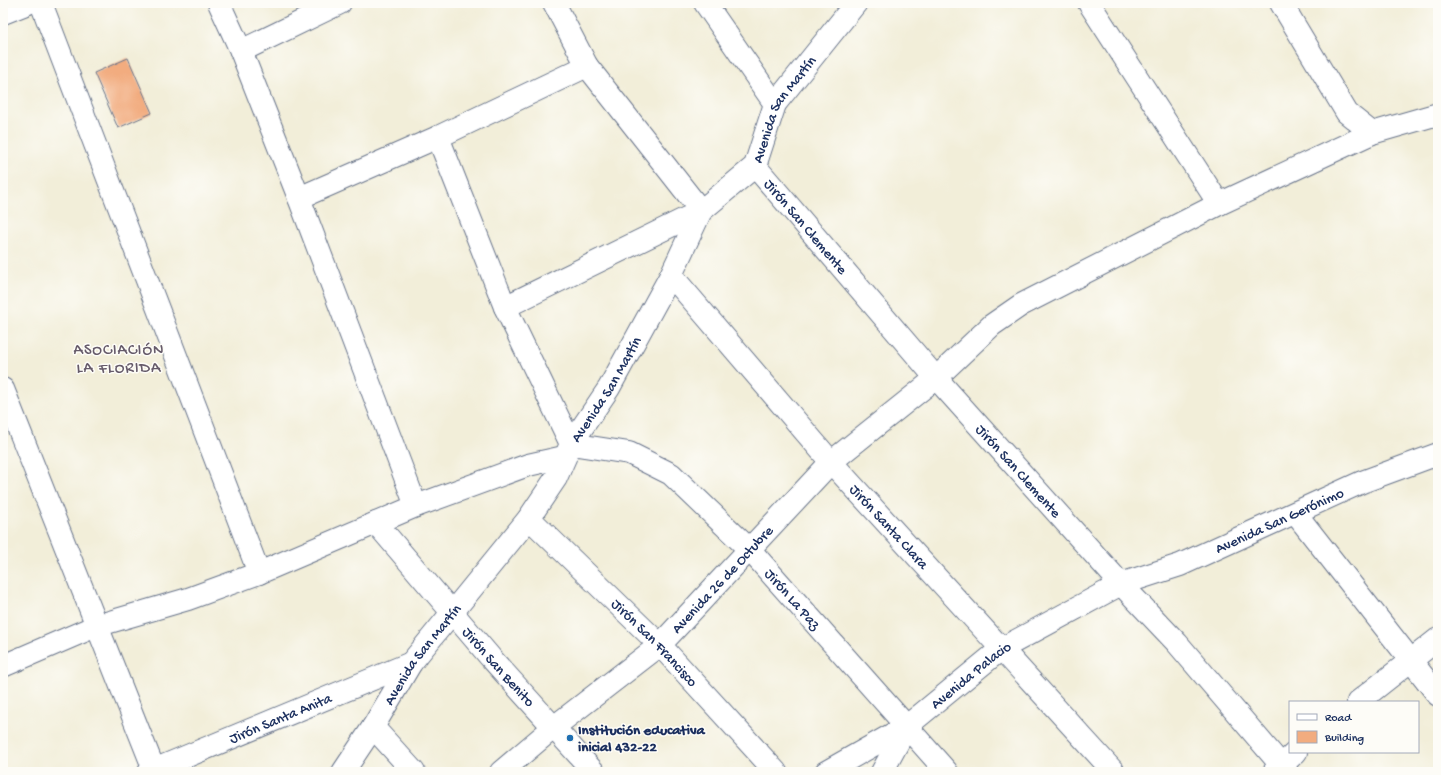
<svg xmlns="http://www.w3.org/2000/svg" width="1441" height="775" font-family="'Gochi Hand',sans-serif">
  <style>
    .building { fill: #f2ac7f }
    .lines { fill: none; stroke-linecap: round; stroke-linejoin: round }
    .minor-casing { stroke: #667289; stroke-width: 24 }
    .minor { stroke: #fff; stroke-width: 22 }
    .poi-dot { fill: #1f6fb2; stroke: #fdfcf7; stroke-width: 1.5 }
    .labels { text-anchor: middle; stroke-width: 3; stroke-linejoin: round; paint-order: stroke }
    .street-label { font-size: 15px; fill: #1b2f5e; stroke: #fdfcf7 }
    .poi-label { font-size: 15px; font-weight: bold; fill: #1b2f5e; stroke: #fdfcf7; text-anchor: start }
    .neighbourhood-label { font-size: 16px; letter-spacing: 1px; fill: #665b6a; stroke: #fdfcf7 }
  </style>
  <rect width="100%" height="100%" fill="#fdfcf7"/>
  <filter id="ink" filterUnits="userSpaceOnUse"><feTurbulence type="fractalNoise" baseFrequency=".025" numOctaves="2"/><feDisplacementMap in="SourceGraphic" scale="8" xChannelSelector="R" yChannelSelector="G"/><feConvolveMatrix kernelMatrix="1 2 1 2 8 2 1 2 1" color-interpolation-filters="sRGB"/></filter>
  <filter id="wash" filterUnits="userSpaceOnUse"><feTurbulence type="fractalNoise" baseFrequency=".012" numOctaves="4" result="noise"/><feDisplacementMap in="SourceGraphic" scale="16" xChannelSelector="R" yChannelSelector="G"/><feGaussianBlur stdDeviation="0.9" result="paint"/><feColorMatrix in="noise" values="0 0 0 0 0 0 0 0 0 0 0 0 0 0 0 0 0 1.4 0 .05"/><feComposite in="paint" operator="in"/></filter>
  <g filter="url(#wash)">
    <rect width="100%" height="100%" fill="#f2eed9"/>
    <g id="blocks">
      <path class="building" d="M 128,58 L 152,113 L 118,128 L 94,73 Z"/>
    </g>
  </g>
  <g filter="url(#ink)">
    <use href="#blocks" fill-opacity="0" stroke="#667289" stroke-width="1"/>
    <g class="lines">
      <g class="minor-casing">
        <g id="minor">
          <path d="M 41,3 L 259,573"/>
          <path d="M 219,3 L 241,51 L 299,198 L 416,506"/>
          <path d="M 705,3 L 775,104"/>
          <path d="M 1089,3 L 1219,204"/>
          <path d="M 1281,3 L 1347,113 L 1372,133"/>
          <path d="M 3,13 L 28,3"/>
          <path d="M 241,51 L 340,3"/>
          <path id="s1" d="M 438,137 L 505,307 L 571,444 L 629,453 L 671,474 L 750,550 L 947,772"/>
          <path id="s2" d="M 755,166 L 936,378 L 1121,584 L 1177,643 L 1287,772"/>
          <path d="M 299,198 L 438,137 L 587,66"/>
          <path id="s3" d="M 671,275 L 831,462 L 1114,772"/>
          <path d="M 505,307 L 701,211 L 587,66 L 554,3"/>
          <path d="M 3,389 L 155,772"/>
          <path d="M 1296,514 L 1438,695"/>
          <path id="s4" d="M 529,518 L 660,645 L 776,772"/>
          <path id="s5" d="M 376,523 L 491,658 L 594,772"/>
          <path d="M 3,666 L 96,626 L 188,599 L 259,573 L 416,506 L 528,465 L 564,457"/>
          <path d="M 1358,702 L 1438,639"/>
          <path d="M 373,727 L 414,772"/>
          <path id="s6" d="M 149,772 L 411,663"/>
          <path id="s7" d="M 343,772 L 373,727 L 411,663 L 529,518 L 556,478 L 571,444 L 609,388 L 671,275 L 701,211 L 755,166 L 775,104 L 856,3"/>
          <path id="s8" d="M 501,772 L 554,727 L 660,645 L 831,462 L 936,378 L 992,325 L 1021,305 L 1219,204 L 1372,133 L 1438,114"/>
          <path id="s9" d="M 826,772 L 907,726 L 1001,649 L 1121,584 L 1180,565 L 1362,482 L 1438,454"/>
          <path d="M 882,772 L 907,726"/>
          <path d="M 1274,772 L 1296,752"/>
        </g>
      </g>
      <use href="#minor" class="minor"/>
    </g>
  </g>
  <circle class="poi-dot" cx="570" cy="738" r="4"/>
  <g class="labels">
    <g class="street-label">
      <text dy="5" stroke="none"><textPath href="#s7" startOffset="803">Avenida San Martín</textPath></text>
      <text dy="5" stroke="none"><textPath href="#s2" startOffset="79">Jirón San Clemente</textPath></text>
      <text dy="5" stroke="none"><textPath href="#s7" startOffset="466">Avenida San Martín</textPath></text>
      <text dy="5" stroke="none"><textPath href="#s2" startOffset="403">Jirón San Clemente</textPath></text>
      <text dy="5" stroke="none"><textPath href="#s9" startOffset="522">Avenida San Gerónimo</textPath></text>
      <text dy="5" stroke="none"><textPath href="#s3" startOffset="333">Jirón Santa Clara</textPath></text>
      <text dy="5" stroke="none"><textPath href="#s8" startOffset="294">Avenida 26 de Octubre</textPath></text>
      <text dy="5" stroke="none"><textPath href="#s1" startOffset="615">Jirón La Paz</textPath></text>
      <text dy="5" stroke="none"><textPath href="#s4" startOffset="177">Jirón San Francisco</textPath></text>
      <text dy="5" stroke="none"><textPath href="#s7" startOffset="142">Avenida San Martín</textPath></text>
      <text dy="5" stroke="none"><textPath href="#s5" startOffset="189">Jirón San Benito</textPath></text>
      <text dy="5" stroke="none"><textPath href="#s9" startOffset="175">Avenida Palacio</textPath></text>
      <text dy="5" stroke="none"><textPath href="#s6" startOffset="142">Jirón Santa Anita</textPath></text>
    </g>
    <g class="poi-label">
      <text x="578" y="734">Institución educativa<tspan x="578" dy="17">inicial 432-22</tspan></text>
    </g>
    <g class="neighbourhood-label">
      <text x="119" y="354">ASOCIACIÓN<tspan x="119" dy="18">LA FLORIDA</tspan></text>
    </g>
  </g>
  <rect width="1441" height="775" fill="none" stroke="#fdfcf7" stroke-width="16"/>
  <rect x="1289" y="701" width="130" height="52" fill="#fdfcf7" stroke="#a3aaba"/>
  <rect x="1297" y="714" width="20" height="6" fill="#ffffff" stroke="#a3aaba"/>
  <text x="1325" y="721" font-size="12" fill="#1b2f5e">Road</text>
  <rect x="1297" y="731" width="20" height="12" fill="#f2ac7f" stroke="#a3aaba"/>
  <text x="1325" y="741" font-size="12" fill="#1b2f5e">Building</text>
</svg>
